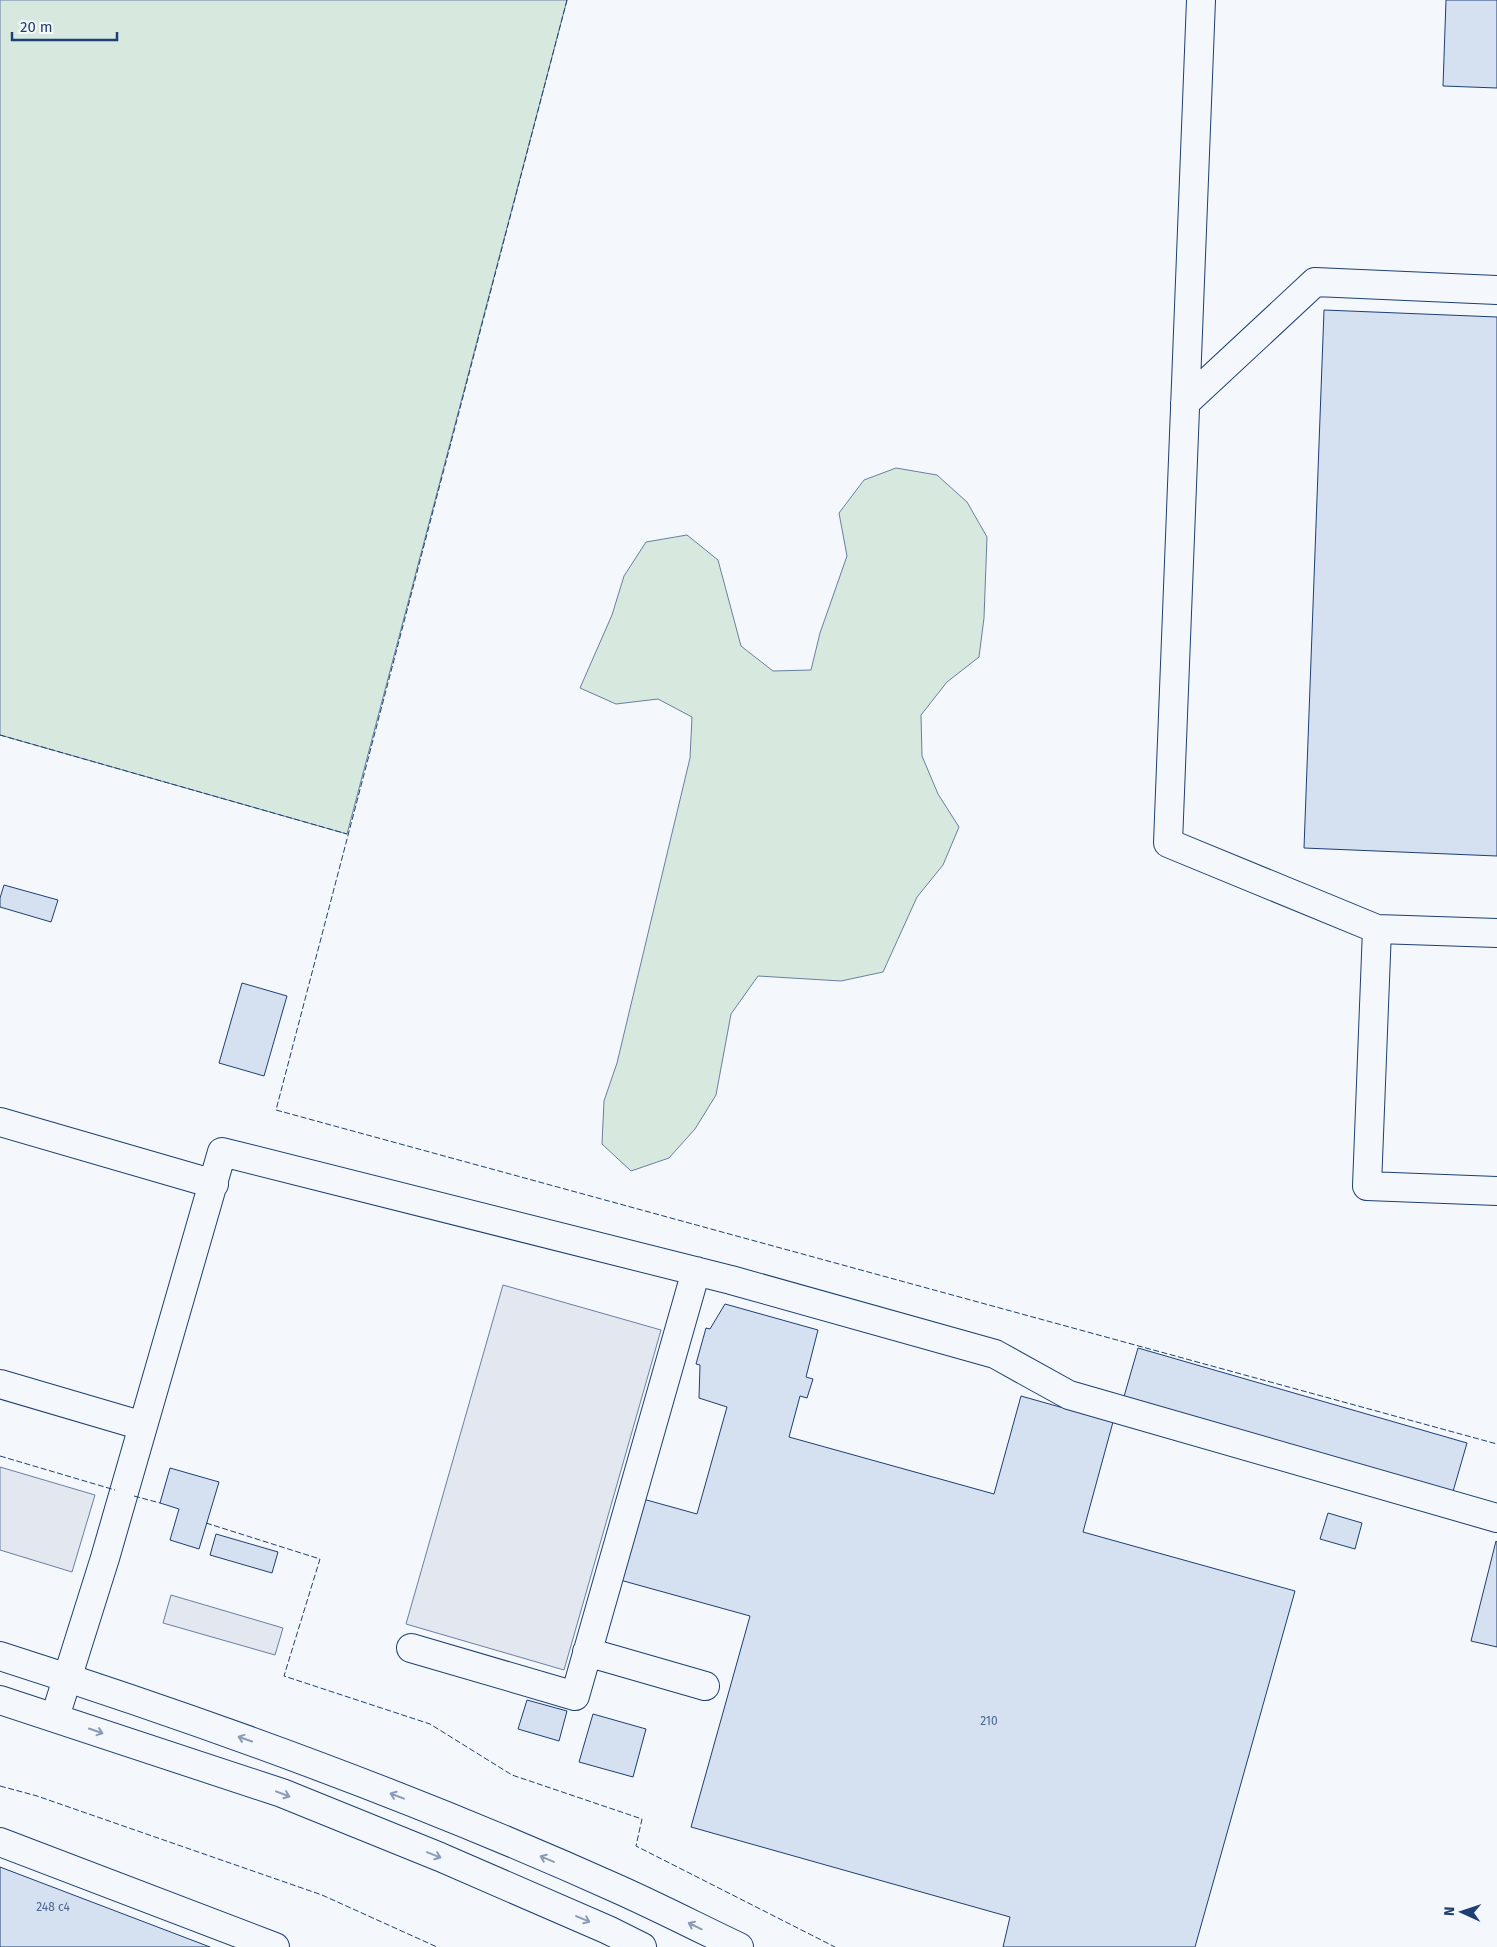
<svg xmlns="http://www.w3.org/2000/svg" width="1497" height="1947" font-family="'Fira Sans',sans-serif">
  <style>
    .green { fill: #d7e8df; stroke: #687fa3 }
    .parking { fill: #e3e8f0; stroke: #687fa3 }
    .building { fill: #d5e0f0; stroke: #1d3f73 }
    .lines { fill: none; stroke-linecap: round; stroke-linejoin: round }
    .minor-casing { stroke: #1d3f73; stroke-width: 30 }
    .major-casing { stroke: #1d3f73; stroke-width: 30 }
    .minor { stroke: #f4f7fb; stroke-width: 28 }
    .major { stroke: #f4f7fb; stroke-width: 28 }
    .fence { stroke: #1d3f73; stroke-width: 1; stroke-dasharray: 6 2.5; stroke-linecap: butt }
    .oneway { stroke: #889bb7 }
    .labels { text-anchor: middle; stroke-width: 4; stroke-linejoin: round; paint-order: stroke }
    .number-label { font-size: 12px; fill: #4b6792 }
  </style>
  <rect width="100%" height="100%" fill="#f4f7fb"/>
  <path class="green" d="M 0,0 L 567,0 L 347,834 L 0,735 Z
    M 896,468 L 937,475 L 967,502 L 987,537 L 984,618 L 979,657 L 947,682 L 921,715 L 922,756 L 938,794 L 959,827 L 943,865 L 917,897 L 883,972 L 841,981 L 758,976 L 731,1014 L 716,1095 L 695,1129 L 669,1158 L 631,1171 L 602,1144 L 604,1101 L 617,1063 L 690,758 L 692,717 L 658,699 L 616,704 L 580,688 L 612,615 L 624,576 L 646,542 L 687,535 L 718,560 L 741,646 L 773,671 L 811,670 L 820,633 L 847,556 L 839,513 L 864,480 Z"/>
  <path class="parking" d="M 503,1285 L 661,1330 L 564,1670 L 406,1624 Z
    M 0,1467 L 95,1495 L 72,1572 L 0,1550 Z
    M 171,1595 L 283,1628 L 275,1655 L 163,1623 Z"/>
  <path class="building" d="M 1446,0 L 1497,0 L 1497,88 L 1443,86 Z
    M 1324,310 L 1497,317 L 1497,856 L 1304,848 Z
    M 4,885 L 58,900 L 51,922 L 0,907 L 0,898 Z
    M 242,983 L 287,996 L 264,1076 L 219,1063 Z
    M 725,1304 L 818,1330 L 806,1377 L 813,1379 L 807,1398 L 800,1396 L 789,1437 L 994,1494 L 1021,1396 L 1113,1422 L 1083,1532 L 1295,1591 L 1195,1947 L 1003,1947 L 1010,1917 L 691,1827 L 750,1616 L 620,1580 L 643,1499 L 697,1514 L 727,1407 L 699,1398 L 700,1365 L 696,1364 L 706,1328 L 710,1329 Z
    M 1138,1348 L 1467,1443 L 1452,1495 L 1123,1400 Z
    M 170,1468 L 219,1482 L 199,1549 L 170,1540 L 179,1509 L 160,1503 Z
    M 1328,1513 L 1362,1523 L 1355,1549 L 1320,1539 Z
    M 216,1534 L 278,1552 L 272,1573 L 210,1555 Z
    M 1496,1541 L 1497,1542 L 1497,1647 L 1471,1641 Z
    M 527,1700 L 567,1711 L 559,1741 L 518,1729 Z
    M 593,1714 L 646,1729 L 633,1777 L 579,1762 Z
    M 0,1867 L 210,1947 L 0,1947 Z"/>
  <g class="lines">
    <g class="minor-casing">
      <path id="minor" d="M 1201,0 L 1168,843 L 1377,929 L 1497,933
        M 1185,403 L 1315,282 L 1497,290
        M 1377,929 L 1367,1186 L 1497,1191
        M 0,1122 L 214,1184
        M 0,1384 L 143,1426
        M 411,1648 L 575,1696 L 696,1271
        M 587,1652 L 705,1686
        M 55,1717 L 105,1558 L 222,1152 L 731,1280 L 995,1354 L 1069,1395 L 1497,1518
        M 0,1842 L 275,1947"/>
    </g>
    <g class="major-casing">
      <path id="major" d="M 0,1656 C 210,1723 418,1799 620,1890 C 660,1908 699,1928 739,1947
        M 0,1700 L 282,1793 L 440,1857 L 608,1930 L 642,1947"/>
    </g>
    <use href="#minor" class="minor"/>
    <use href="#major" class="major"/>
    <path class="fence" d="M 567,0 L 276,1110 L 1497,1444
      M 0,735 L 347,834
      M 0,1456 L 115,1490
      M 134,1496 L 160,1503
      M 206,1523 L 320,1559 L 284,1676 L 430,1724 L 512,1775 L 642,1819 L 636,1846 L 835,1947
      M 0,1786 L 37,1796 L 322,1895 L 437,1947"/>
  </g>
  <defs><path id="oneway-shaft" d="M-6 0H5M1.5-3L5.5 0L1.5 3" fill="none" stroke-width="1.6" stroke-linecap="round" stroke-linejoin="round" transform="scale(1.25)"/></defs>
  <g class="oneway">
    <use href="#oneway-shaft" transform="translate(96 1731) rotate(19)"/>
    <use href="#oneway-shaft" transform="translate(245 1739) rotate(-161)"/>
    <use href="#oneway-shaft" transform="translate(283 1794) rotate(21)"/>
    <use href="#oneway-shaft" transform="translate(397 1796) rotate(-159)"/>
    <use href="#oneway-shaft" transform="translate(434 1855) rotate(22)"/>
    <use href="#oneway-shaft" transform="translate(547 1859) rotate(-157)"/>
    <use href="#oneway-shaft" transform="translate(583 1919) rotate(23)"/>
    <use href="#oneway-shaft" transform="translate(695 1926) rotate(-154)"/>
  </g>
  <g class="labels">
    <g class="number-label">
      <text x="989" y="1725">210</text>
      <text x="53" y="1911">248 с4</text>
    </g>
  </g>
  <g transform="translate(1462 1912) rotate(273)" stroke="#f4f7fb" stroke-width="4" paint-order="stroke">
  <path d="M0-4L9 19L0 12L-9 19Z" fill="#1d3f73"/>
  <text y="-8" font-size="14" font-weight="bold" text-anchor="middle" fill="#1d3f73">N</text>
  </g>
  <path d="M12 32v8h105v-8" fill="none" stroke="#1d3f73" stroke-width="2.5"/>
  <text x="20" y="32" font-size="15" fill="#1d3f73" stroke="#f4f7fb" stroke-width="4" paint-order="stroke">20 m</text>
</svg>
